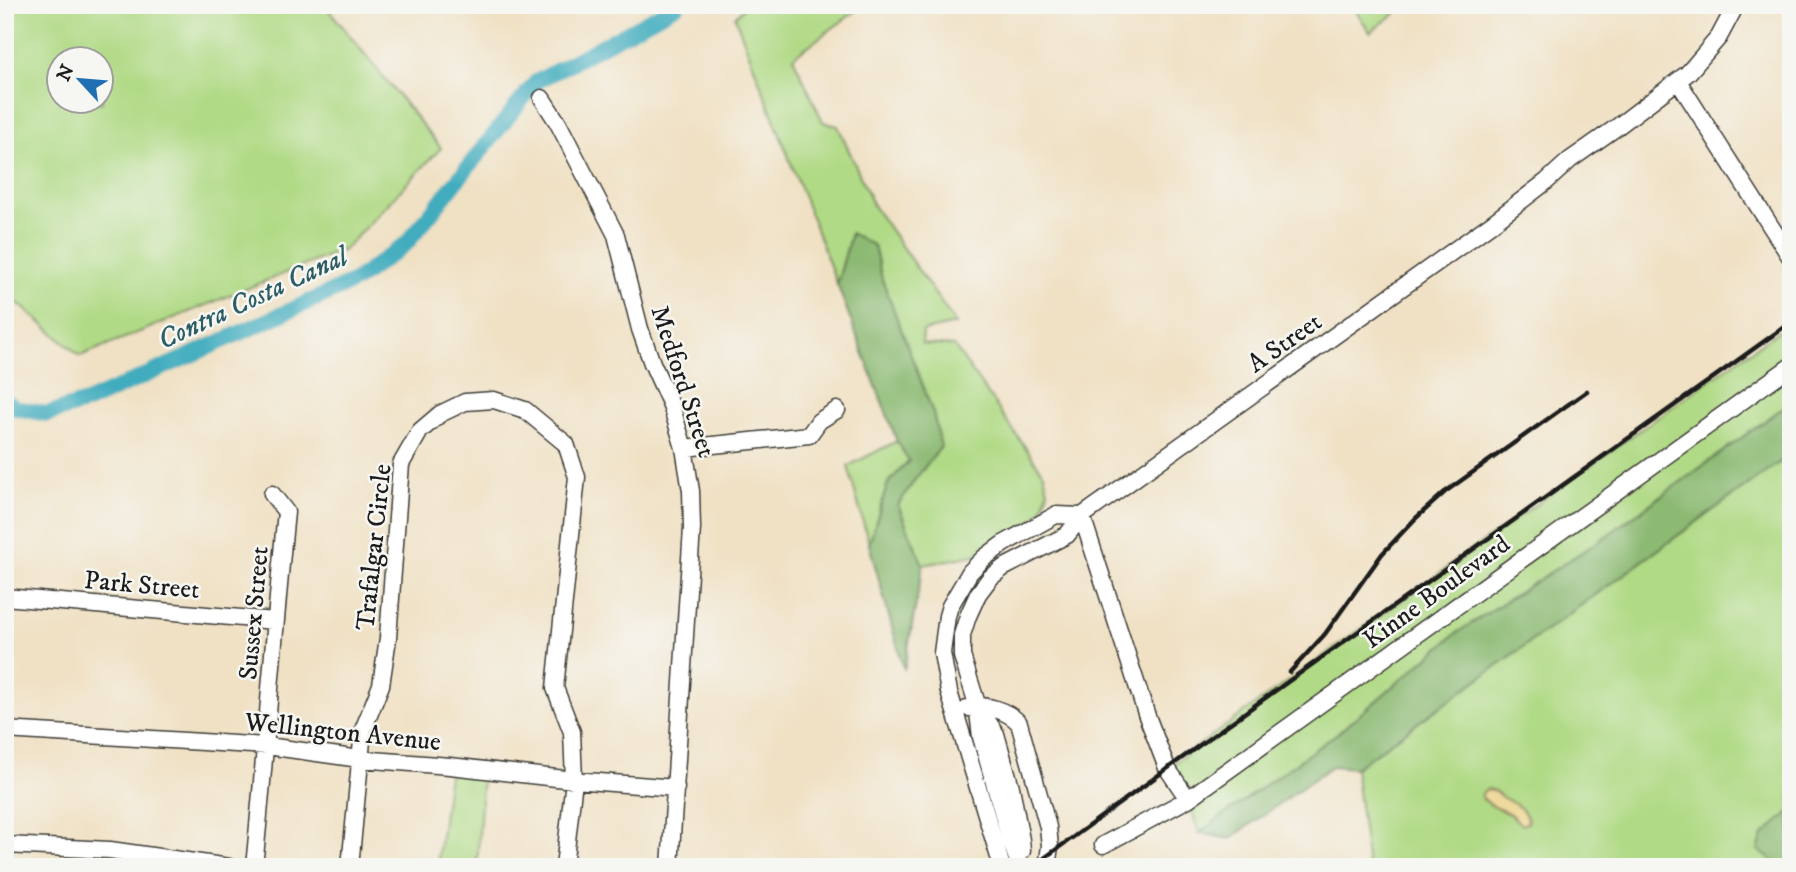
<svg xmlns="http://www.w3.org/2000/svg" width="1796" height="872" font-family="'IM FELL DW Pica',serif">
  <style>
    .green { fill: #b1da86; stroke: #667b51; stroke-width: 2; fill-rule: evenodd }
    .forest { fill: #8cba73; stroke: #546b48; stroke-width: 2 }
    .sand { fill: #eeda9e; stroke: #857b5d; stroke-width: 2 }
    .lines { fill: none; stroke-linecap: round; stroke-linejoin: round }
    .canal { stroke: #40acbe; stroke-width: 16 }
    .minor-casing { stroke: #3c3a35; stroke-width: 19 }
    .minor { stroke: #fff; stroke-width: 16 }
    .rail { stroke: #1c1c1c; stroke-width: 4.5 }
    .labels { text-anchor: middle; stroke-width: 5; stroke-linejoin: round; paint-order: stroke }
    .street-label { font-size: 26px; fill: #1c1c1c; stroke: #f6f6f2 }
    .water-label { font-size: 28px; font-style: italic; fill: #2c5d65; stroke: #f6f6f2 }
  </style>
  <rect width="100%" height="100%" fill="#f6f6f2"/>
  <filter id="ink" filterUnits="userSpaceOnUse"><feTurbulence type="fractalNoise" baseFrequency=".0143" numOctaves="2"/><feDisplacementMap in="SourceGraphic" scale="14" xChannelSelector="R" yChannelSelector="G"/><feConvolveMatrix kernelMatrix="1 2 1 2 8 2 1 2 1" color-interpolation-filters="sRGB"/></filter>
  <filter id="wash" filterUnits="userSpaceOnUse"><feTurbulence type="fractalNoise" baseFrequency=".00686" numOctaves="4" result="noise"/><feDisplacementMap in="SourceGraphic" scale="28" xChannelSelector="R" yChannelSelector="G"/><feGaussianBlur stdDeviation="1.57" result="paint"/><feColorMatrix in="noise" values="0 0 0 0 0 0 0 0 0 0 0 0 0 0 0 0 0 1.4 0 .05"/><feComposite in="paint" operator="in"/></filter>
  <g filter="url(#wash)">
    <rect width="100%" height="100%" fill="#f0e1c4"/>
    <path class="green" d="M 5,5 L 325,5 L 441,148 L 345,249 L 80,356 L 5,292 ZM 60,60 L 102,60 L 102,102 L 60,102 Z
      M 746,5 L 864,5 L 793,57 L 823,122 L 838,126 L 874,207 L 956,324 L 923,331 L 922,344 L 954,346 L 1044,474 L 1048,491 L 1042,510 L 1031,522 L 979,554 L 923,565 L 898,505 L 916,478 L 933,413 L 882,279 L 874,246 L 851,234 L 837,284 L 735,17 Z
      M 1352,5 L 1407,5 L 1370,32 Z
      M 1791,322 L 1791,402 L 1602,539 L 1458,632 L 1339,732 L 1199,833 L 1188,799 L 1167,768 Z
      M 897,441 L 909,461 L 888,483 L 869,544 L 848,466 Z
      M 1791,454 L 1791,867 L 1368,867 L 1355,768 Z
      M 450,766 L 483,770 L 477,867 L 437,867 Z"/>
    <path class="forest" d="M 851,233 L 874,246 L 882,279 L 933,413 L 941,447 L 916,478 L 898,505 L 923,565 L 904,670 L 869,544 L 888,483 L 909,461 L 897,441 L 837,284 Z
      M 1791,402 L 1791,454 L 1355,768 L 1332,766 L 1230,839 L 1199,833 L 1339,732 L 1458,632 L 1602,539 Z
      M 1791,811 L 1791,867 L 1780,867 L 1758,850 L 1763,835 Z"/>
    <path class="sand" d="M 1487,789 C 1495,790 1496,792 1502,797 C 1515,805 1520,804 1528,819 L 1527,823 L 1522,825 C 1517,822 1514,816 1508,813 C 1498,808 1489,806 1481,797 L 1483,792 Z"/>
    <g class="lines">
      <path class="canal" d="M 5,401 L 16,408 L 47,414 L 87,402 L 355,281 L 407,243 L 536,82 L 677,5"/>
    </g>
  </g>
  <g filter="url(#ink)">
    <g class="lines">
      <g class="minor-casing">
        <path id="minor" d="M 1678,81 L 1791,258
          M 542,98 L 558,123 L 616,235 L 640,329 L 652,363 L 671,405 L 684,448 L 691,491 L 692,528 L 670,867
          M 684,448 L 809,435 L 819,421 L 837,410
          M 5,597 L 275,621
          M 968,708 C 983,702 1008,711 1019,723 L 1048,827 L 1050,846 L 1047,867
          M 980,709 L 996,734 L 1011,787 L 1021,840 L 1022,851
          M 5,730 L 267,746 L 360,759 L 450,766 L 574,780 L 676,788
          M 1188,799 L 1167,768 L 1147,716 L 1082,516 L 1491,224 L 1547,181 L 1570,160 L 1617,127 L 1688,73 L 1719,37 L 1736,5
          M 5,845 L 110,850 L 229,867
          M 1103,845 L 1188,799 L 1791,366
          M 254,867 C 266,748 274,630 286,512 L 272,494
          M 350,867 L 363,730 L 381,685 L 388,638 L 401,464 L 420,431 L 440,414 L 465,402 L 494,400 L 525,410 L 566,444 L 577,477 L 555,688 L 572,732 L 574,780 L 564,867
          M 1002,867 L 949,692 L 942,653 L 947,616 L 950,606 L 970,572 L 984,558 L 1003,544 L 1056,515 L 1082,516
          M 1020,867 L 1011,842 L 981,737 L 977,704 L 962,656 L 962,635 L 968,616 L 978,594 L 990,578 L 1003,568 L 1067,535 L 1082,516"/>
      </g>
      <use href="#minor" class="minor"/>
      <path class="rail" d="M 1290,672 L 1325,634 L 1382,554 L 1415,519 L 1445,492 L 1587,391
        M 1032,867 L 1226,726 L 1791,322"/>
    </g>
  </g>
  <g class="labels">
    <g class="street-label">
      <text transform="translate(1284 342) rotate(-35)" y="9">A Street</text>
      <text transform="translate(684 381) rotate(72)" y="9">Medford Street</text>
      <text transform="translate(373 547) rotate(-84)" y="9">Trafalgar Circle</text>
      <text transform="translate(142 584) rotate(5)" y="9">Park Street</text>
      <text transform="translate(1436 591) rotate(-36)" y="9">Kinne Boulevard</text>
      <text transform="translate(253 613) rotate(-85)" y="9">Sussex Street</text>
      <text transform="translate(343 731) rotate(6)" y="9">Wellington Avenue</text>
    </g>
    <g class="water-label">
      <text transform="translate(252 297) rotate(-25)" y="10">Contra Costa Canal</text>
    </g>
  </g>
  <rect width="1796" height="872" fill="none" stroke="#f6f6f2" stroke-width="28"/>
  <g transform="translate(80 80) rotate(296)"><circle r="33" fill="#f6f6f2" stroke="#9f9f9c" stroke-width="2"/>
  <path d="M0-5L12 26L0 18L-12 26Z" fill="#1f6fb2"/>
  <text y="-10" font-size="19" font-weight="bold" text-anchor="middle" fill="#1c1c1c">N</text>
  </g>
</svg>
